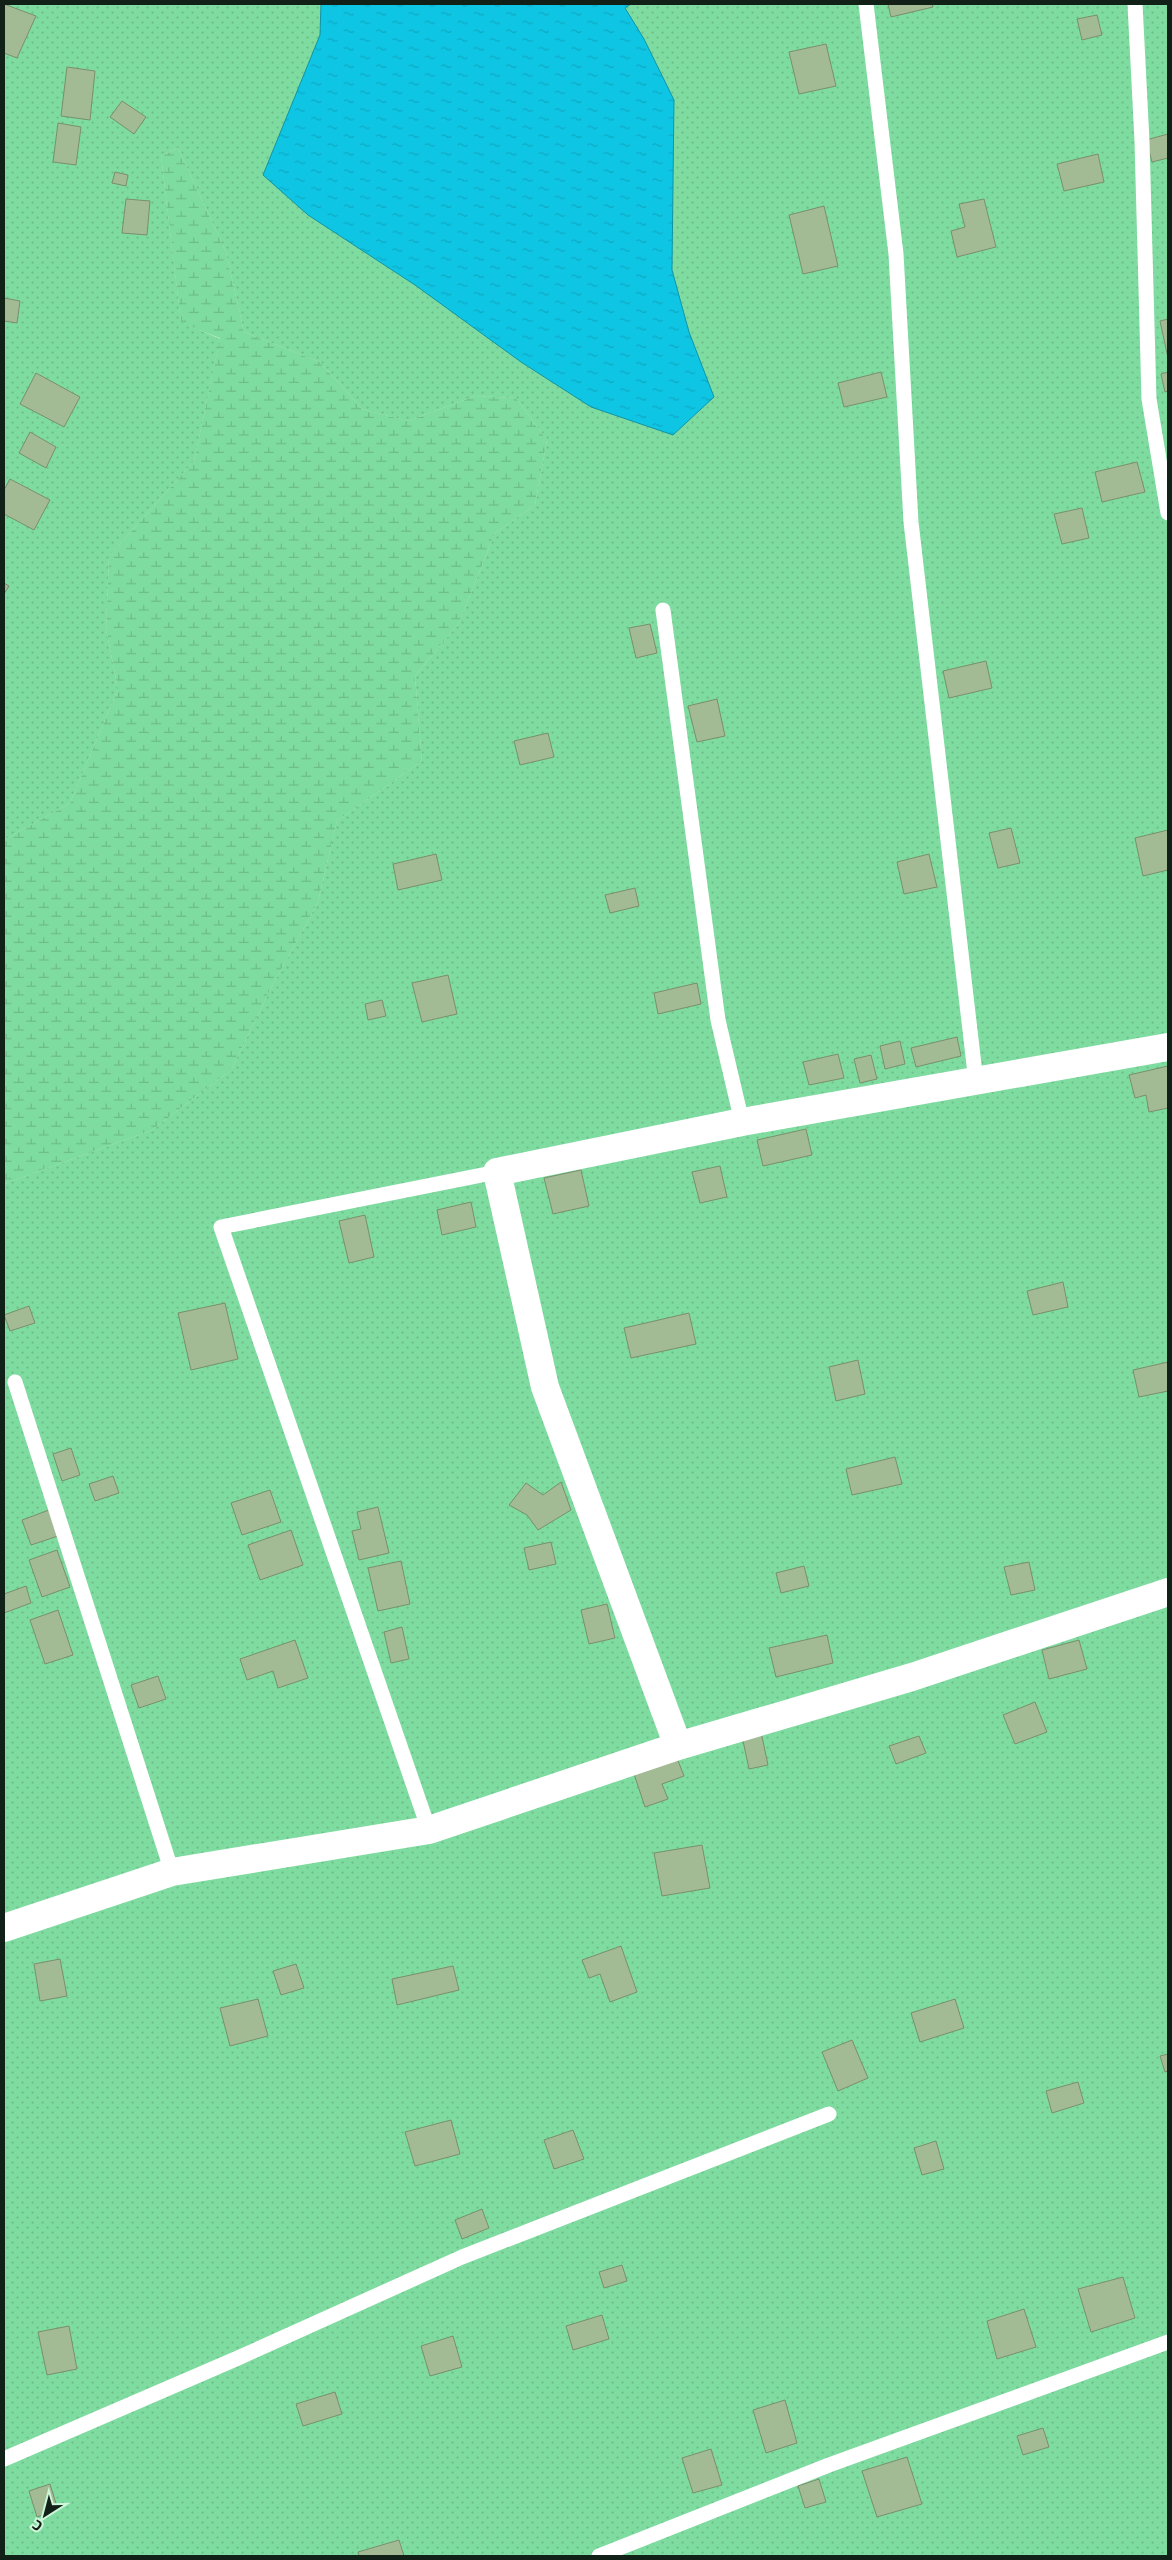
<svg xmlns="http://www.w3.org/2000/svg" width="1172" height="2560" font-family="'Exo 2',sans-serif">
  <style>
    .wetland { fill: url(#wetland-marsh) }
    .garden { fill: url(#garden-dots) }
    .water { fill: url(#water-ripples); stroke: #1094a6 }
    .building { fill: #a3bb95; stroke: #798f6c }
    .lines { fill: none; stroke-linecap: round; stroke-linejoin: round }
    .service { stroke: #fff; stroke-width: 15 }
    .minor { stroke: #fff; stroke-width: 28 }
  </style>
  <defs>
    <pattern id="wetland-marsh" width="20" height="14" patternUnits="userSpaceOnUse" patternTransform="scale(1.25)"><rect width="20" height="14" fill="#7fdca0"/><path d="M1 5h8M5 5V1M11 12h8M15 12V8" fill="none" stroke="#6dbc89"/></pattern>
    <pattern id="garden-dots" width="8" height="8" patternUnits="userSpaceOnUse" patternTransform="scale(1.25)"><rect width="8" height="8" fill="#7fdca0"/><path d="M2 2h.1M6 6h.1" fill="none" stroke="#6dbc89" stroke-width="1.8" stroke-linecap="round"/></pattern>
    <pattern id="water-ripples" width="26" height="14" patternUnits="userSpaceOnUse" patternTransform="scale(1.25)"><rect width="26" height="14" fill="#0fc5e4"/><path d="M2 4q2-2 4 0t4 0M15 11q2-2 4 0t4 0" fill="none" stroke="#0ea9c3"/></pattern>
  </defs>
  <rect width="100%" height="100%" fill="#c1eacd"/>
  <path class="wetland" d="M 178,148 L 226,252 L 244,332 L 320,362 L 362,409 L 408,421 L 475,396 L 516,398 L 547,440 L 535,505 L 495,533 L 459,623 L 415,676 L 422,761 L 337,821 L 318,902 L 271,988 L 231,1070 L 152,1130 L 4,1184 L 4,840 L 70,803 L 118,689 L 106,629 L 109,556 L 194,461 L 220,338 L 181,323 L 161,156 Z"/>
  <path class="garden" d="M 4,4 L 1168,4 L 1168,2556 L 4,2556 L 4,1184 L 152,1130 L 231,1070 L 271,988 L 318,902 L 337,821 L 422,761 L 415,676 L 459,623 L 495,533 L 535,505 L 547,440 L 516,398 L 475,396 L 408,421 L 362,409 L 320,362 L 244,332 L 226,252 L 178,148 L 161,156 L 181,322 L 220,339 L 194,461 L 109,556 L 106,629 L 118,689 L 70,803 L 4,840 Z"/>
  <path class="water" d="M 321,4 L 631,4 L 625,8 L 644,39 L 674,100 L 672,270 L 689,332 L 714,397 L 673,435 L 591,407 L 521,362 L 415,285 L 308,215 L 263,175 L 320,35 Z"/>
  <path class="building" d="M 4,4 L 36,16 L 17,58 L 4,53 Z
    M 888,4 L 932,4 L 933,7 L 891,17 Z
    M 1097,15 L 1102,35 L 1082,40 L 1077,19 Z
    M 826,44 L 836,86 L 799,94 L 789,52 Z
    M 67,67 L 95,71 L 90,120 L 61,116 Z
    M 122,101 L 146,117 L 134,134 L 110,117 Z
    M 58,123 L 81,127 L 76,165 L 53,162 Z
    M 1168,134 L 1168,158 L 1152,162 L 1146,140 Z
    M 1098,154 L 1104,182 L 1064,191 L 1057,164 Z
    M 115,172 L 128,175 L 126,186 L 112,183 Z
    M 126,199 L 150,201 L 147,235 L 122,233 Z
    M 984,199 L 996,247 L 957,257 L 951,231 L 965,227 L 959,204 Z
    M 824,206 L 838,266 L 803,274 L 789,215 Z
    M 4,298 L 20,301 L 17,323 L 4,321 Z
    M 1168,319 L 1168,358 L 1160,321 Z
    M 881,372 L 887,397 L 844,407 L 838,383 Z
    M 1168,372 L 1168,391 L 1165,392 L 1161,374 Z
    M 36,373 L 80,397 L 64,427 L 20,404 Z
    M 30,432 L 56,447 L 46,468 L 19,453 Z
    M 1137,462 L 1145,492 L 1102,502 L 1095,472 Z
    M 10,479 L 50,500 L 34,530 L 4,514 L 4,490 Z
    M 1082,508 L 1089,538 L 1062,544 L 1054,514 Z
    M 4,583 L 9,586 L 4,594 Z
    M 650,624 L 657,653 L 636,658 L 629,628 Z
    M 986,661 L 992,688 L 949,698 L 943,671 Z
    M 717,699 L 725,736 L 697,742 L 688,706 Z
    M 548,733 L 554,757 L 520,765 L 514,741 Z
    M 1011,828 L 1020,863 L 998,868 L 989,833 Z
    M 1168,830 L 1168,870 L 1143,876 L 1135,838 Z
    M 436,854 L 442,880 L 398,890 L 393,864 Z
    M 929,854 L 937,887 L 904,894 L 897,862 Z
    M 635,888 L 639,906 L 610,913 L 605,895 Z
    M 448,975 L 457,1014 L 422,1022 L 412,983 Z
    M 697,983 L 701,1004 L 658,1014 L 654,993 Z
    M 382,1000 L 386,1016 L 368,1020 L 365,1004 Z
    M 957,1037 L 961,1056 L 916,1067 L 911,1048 Z
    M 900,1041 L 905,1064 L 885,1069 L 880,1046 Z
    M 838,1054 L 844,1078 L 809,1085 L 803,1062 Z
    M 871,1055 L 877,1079 L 860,1083 L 854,1059 Z
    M 1168,1066 L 1168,1108 L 1149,1112 L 1146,1095 L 1135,1098 L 1129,1075 Z
    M 806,1129 L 812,1155 L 763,1166 L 757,1140 Z
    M 720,1166 L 727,1197 L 700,1203 L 692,1172 Z
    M 581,1170 L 589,1206 L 553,1214 L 544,1178 Z
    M 471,1202 L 476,1227 L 442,1235 L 437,1210 Z
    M 365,1215 L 374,1257 L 349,1263 L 339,1221 Z
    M 1063,1282 L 1068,1307 L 1033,1315 L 1027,1291 Z
    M 225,1303 L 238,1359 L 191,1370 L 178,1313 Z
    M 29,1306 L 35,1323 L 10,1331 L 4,1315 Z
    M 689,1313 L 696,1344 L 631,1358 L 624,1328 Z
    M 858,1360 L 865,1394 L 836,1401 L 829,1367 Z
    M 1168,1362 L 1168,1391 L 1139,1397 L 1133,1370 Z
    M 71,1448 L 80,1475 L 62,1481 L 53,1454 Z
    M 895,1457 L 902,1484 L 852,1495 L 846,1469 Z
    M 113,1476 L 119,1493 L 95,1501 L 89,1484 Z
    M 561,1482 L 571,1510 L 538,1530 L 527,1515 L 509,1505 L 526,1483 L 543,1495 Z
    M 270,1490 L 281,1522 L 242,1535 L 231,1503 Z
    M 378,1507 L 389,1553 L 359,1560 L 352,1531 L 361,1529 L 357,1512 Z
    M 49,1510 L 58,1536 L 31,1545 L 22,1520 Z
    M 291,1530 L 303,1565 L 260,1580 L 248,1545 Z
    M 551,1542 L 556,1564 L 529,1570 L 524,1548 Z
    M 57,1550 L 70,1587 L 42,1597 L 29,1560 Z
    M 401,1561 L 410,1604 L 378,1611 L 368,1568 Z
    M 1029,1562 L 1035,1590 L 1011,1595 L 1004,1567 Z
    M 804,1566 L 809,1586 L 781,1593 L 776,1573 Z
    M 26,1586 L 31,1603 L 4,1613 L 4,1594 Z
    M 607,1604 L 615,1638 L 589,1644 L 581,1610 Z
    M 58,1610 L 73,1655 L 45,1664 L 30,1620 Z
    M 402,1627 L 409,1659 L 391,1663 L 384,1632 Z
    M 827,1635 L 833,1663 L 776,1677 L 769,1648 Z
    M 295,1640 L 308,1678 L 278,1688 L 273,1671 L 247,1680 L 240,1659 Z
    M 1079,1640 L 1087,1669 L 1049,1679 L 1042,1650 Z
    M 158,1676 L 166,1699 L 139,1708 L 131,1685 Z
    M 1035,1702 L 1047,1732 L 1015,1744 L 1003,1715 Z
    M 761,1732 L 768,1765 L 749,1769 L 742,1736 Z
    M 919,1736 L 926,1753 L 896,1764 L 889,1746 Z
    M 677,1758 L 684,1776 L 662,1784 L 668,1799 L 645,1807 L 634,1774 Z
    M 702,1845 L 710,1888 L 662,1896 L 654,1853 Z
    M 621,1946 L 637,1992 L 610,2002 L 600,1974 L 589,1978 L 582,1960 Z
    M 60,1959 L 67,1996 L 40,2001 L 34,1964 Z
    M 296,1964 L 304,1988 L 281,1995 L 273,1971 Z
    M 453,1966 L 459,1990 L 397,2005 L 392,1979 Z
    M 258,1999 L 268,2036 L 230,2046 L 220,2008 Z
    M 955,1999 L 964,2028 L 920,2042 L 911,2013 Z
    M 852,2040 L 868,2078 L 838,2091 L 822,2052 Z
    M 1168,2054 L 1168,2071 L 1165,2072 L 1160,2056 Z
    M 1078,2082 L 1084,2103 L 1052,2113 L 1046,2091 Z
    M 451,2120 L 460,2154 L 415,2166 L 405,2132 Z
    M 573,2130 L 584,2159 L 554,2169 L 544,2140 Z
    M 936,2141 L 944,2169 L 922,2175 L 914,2148 Z
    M 482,2209 L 489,2228 L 462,2239 L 455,2220 Z
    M 622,2265 L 627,2281 L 604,2288 L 599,2272 Z
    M 1123,2277 L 1135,2318 L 1091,2332 L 1078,2289 Z
    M 1024,2309 L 1036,2347 L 997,2359 L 987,2321 Z
    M 602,2315 L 609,2339 L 573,2350 L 566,2326 Z
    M 69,2326 L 77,2369 L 47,2375 L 38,2332 Z
    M 453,2336 L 462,2367 L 430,2376 L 421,2346 Z
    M 335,2392 L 342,2414 L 303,2426 L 296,2404 Z
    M 785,2400 L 797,2443 L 766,2453 L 753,2410 Z
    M 1043,2428 L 1049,2447 L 1023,2455 L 1017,2436 Z
    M 711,2449 L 722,2485 L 693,2493 L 682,2458 Z
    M 907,2457 L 922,2504 L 877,2517 L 862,2471 Z
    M 819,2479 L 826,2502 L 805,2508 L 798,2486 Z
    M 50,2484 L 58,2510 L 37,2517 L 29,2491 Z
    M 399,2540 L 404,2556 L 359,2556 L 358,2552 Z"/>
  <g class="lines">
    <path class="service" d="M 866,4 L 896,254 L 911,522 L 976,1082
      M 1135,4 L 1142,141 L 1149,399 L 1168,513
      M 663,610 L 718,1020 L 742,1122
      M 15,1382 L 172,1872
      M 429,1830 L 221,1227 L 497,1172
      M 4,2459 L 238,2358 L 462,2257 L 829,2114
      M 599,2556 L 829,2465 L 1168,2342"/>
    <path class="minor" d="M 678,1746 L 912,1677 L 1168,1592
      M 4,1928 L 172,1872 L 429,1830 L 678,1746 L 545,1387 L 497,1172 L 742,1122 L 1168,1047"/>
  </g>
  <rect width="1172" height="2560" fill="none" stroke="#122117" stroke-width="10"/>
  <g transform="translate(45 2515) rotate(216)" stroke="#cef7da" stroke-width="4" paint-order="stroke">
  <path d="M0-4L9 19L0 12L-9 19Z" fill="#122117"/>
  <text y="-8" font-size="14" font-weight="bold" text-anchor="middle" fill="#122117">С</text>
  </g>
</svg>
